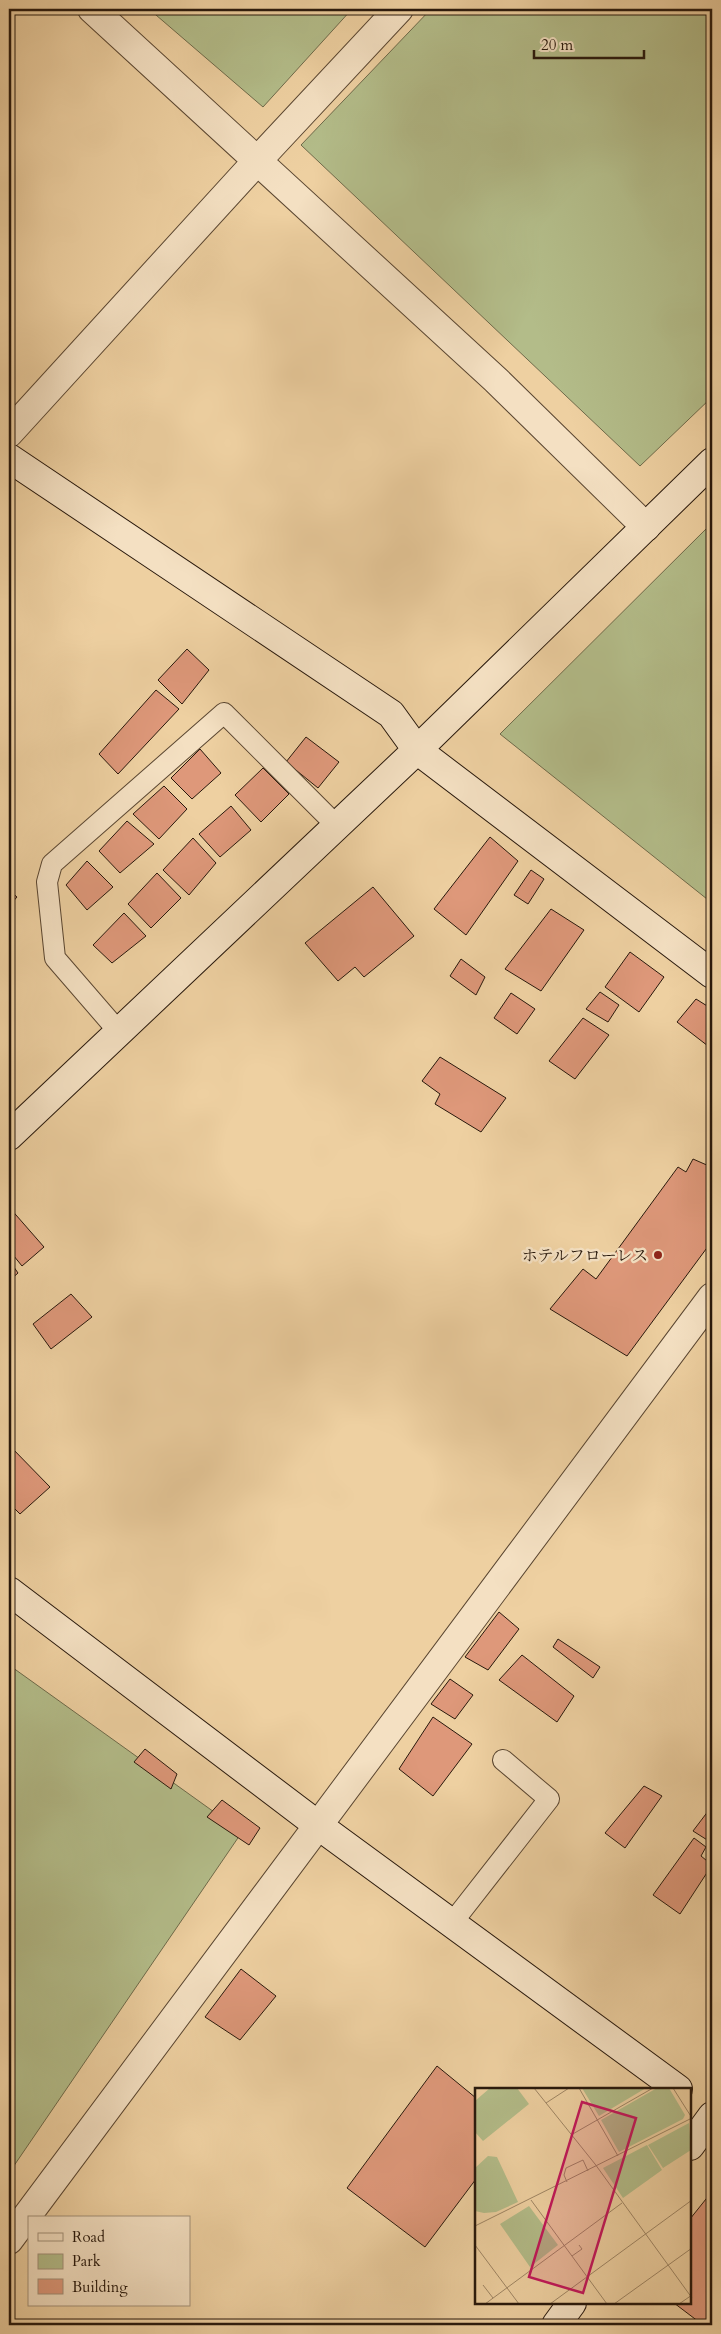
<svg xmlns="http://www.w3.org/2000/svg" width="721" height="2334" font-family="Cardo,'Noto Serif JP',serif">
  <style>
    .green { fill: #b3bc89; stroke: #6e6a4a }
    .building { fill: #de987a; stroke: #28180c }
    .lines { fill: none; stroke-linecap: round; stroke-linejoin: round }
    .lane-casing { stroke: #5a4631; stroke-width: 22 }
    .street-casing { stroke: #5a4631; stroke-width: 30 }
    .secondary-casing { stroke: #28180c; stroke-width: 30 }
    .lane { stroke: #f4e0c2; stroke-width: 20 }
    .street { stroke: #f4e0c2; stroke-width: 28 }
    .secondary { stroke: #f4e0c2; stroke-width: 28 }
    .poi-dot { fill: #8f2418; stroke: #f4e0c2; stroke-width: 2 }
    .labels { text-anchor: middle; stroke-width: 5; stroke-linejoin: round; paint-order: stroke }
    .poi-label { font-size: 16px; fill: #28180c; stroke: #f4e0c2; text-anchor: end }
    .inset-road { fill: none; stroke: #9f8665; stroke-width: 1 }
    .view { fill: #c2185b; fill-opacity: 0.15; stroke: #c2185b; stroke-width: 2.5 }
    .inset-edge { fill: none; stroke: #28180c; stroke-width: 2.5 }
  </style>
  <rect width="100%" height="100%" fill="#eed0a1"/>
  <filter id="stains"><feTurbulence type="fractalNoise" baseFrequency=".004" numOctaves="4"/><feColorMatrix values="0 0 0 0 .2 0 0 0 0 .09 0 0 0 0 .02 0 0 0 .5 -.17"/></filter>
  <radialGradient id="worn" r=".72"><stop offset=".6" stop-color="#630" stop-opacity="0"/><stop offset="1" stop-color="#630" stop-opacity=".3"/></radialGradient>
  <path class="green" d="M 149,9 L 352,9 L 263,107 Z
    M 431,9 L 712,9 L 712,397 L 640,466 L 301,145 Z
    M 712,523 L 712,903 L 500,734 Z
    M 9,1665 L 242,1832 L 9,2173 Z"/>
  <path class="building" d="M 187,649 L 209,670 L 182,704 L 158,680 Z
    M 156,690 L 179,709 L 118,774 L 99,754 Z
    M 306,737 L 339,762 L 318,788 L 286,762 Z
    M 200,749 L 221,773 L 192,799 L 171,778 Z
    M 263,768 L 289,794 L 261,822 L 235,795 Z
    M 164,786 L 187,809 L 159,839 L 133,814 Z
    M 231,806 L 251,830 L 220,857 L 199,834 Z
    M 127,821 L 154,844 L 120,873 L 99,851 Z
    M 490,837 L 518,861 L 466,935 L 434,909 Z
    M 193,838 L 216,863 L 189,895 L 163,870 Z
    M 87,861 L 113,887 L 87,910 L 66,885 Z
    M 531,870 L 544,879 L 528,904 L 514,895 Z
    M 157,873 L 181,898 L 151,928 L 128,904 Z
    M 373,887 L 414,936 L 364,977 L 355,967 L 338,981 L 305,943 Z
    M 9,890 L 17,897 L 9,906 Z
    M 551,909 L 584,930 L 541,991 L 505,969 Z
    M 124,913 L 146,936 L 112,963 L 93,945 Z
    M 630,952 L 664,977 L 639,1012 L 605,987 Z
    M 461,959 L 485,977 L 476,995 L 450,976 Z
    M 600,992 L 619,1005 L 608,1022 L 586,1009 Z
    M 511,993 L 535,1009 L 517,1034 L 494,1018 Z
    M 696,999 L 712,1009 L 712,1041 L 708,1046 L 677,1022 Z
    M 583,1018 L 609,1035 L 575,1079 L 549,1061 Z
    M 440,1057 L 506,1098 L 481,1132 L 435,1104 L 440,1094 L 422,1081 Z
    M 693,1159 L 709,1166 L 712,1161 L 712,1241 L 627,1356 L 550,1309 L 583,1269 L 596,1279 L 678,1167 L 686,1172 Z
    M 9,1207 L 44,1247 L 22,1266 L 9,1250 Z
    M 9,1260 L 18,1273 L 9,1281 Z
    M 71,1294 L 92,1317 L 51,1349 L 33,1324 Z
    M 9,1445 L 50,1487 L 20,1514 L 9,1503 Z
    M 499,1612 L 519,1629 L 488,1670 L 465,1657 Z
    M 558,1639 L 600,1667 L 593,1678 L 553,1647 Z
    M 522,1655 L 574,1696 L 557,1722 L 499,1680 Z
    M 450,1679 L 473,1695 L 455,1719 L 431,1704 Z
    M 433,1717 L 472,1744 L 433,1796 L 399,1769 Z
    M 145,1749 L 177,1774 L 171,1789 L 134,1762 Z
    M 644,1786 L 662,1796 L 625,1848 L 605,1833 Z
    M 222,1800 L 260,1828 L 249,1845 L 207,1817 Z
    M 712,1806 L 712,1843 L 693,1831 Z
    M 694,1838 L 706,1847 L 701,1856 L 712,1865 L 680,1914 L 653,1895 Z
    M 241,1969 L 276,1996 L 240,2040 L 205,2017 Z
    M 437,2066 L 476,2098 L 476,2179 L 425,2247 L 347,2188 Z
    M 710,2194 L 712,2196 L 712,2325 L 703,2325 L 674,2303 L 690,2303 L 690,2219 Z"/>
  <g class="lines">
    <g class="lane-casing">
      <path id="lane" d="M 119,1032 L 55,958 L 47,882 L 52,864 L 224,713 L 336,825
        M 452,1923 L 549,1799 L 503,1760"/>
    </g>
    <g class="street-casing">
      <path id="street" d="M 92,9 L 496,380 L 646,527
        M 9,433 L 258,160 L 399,9
        M 9,2240 L 712,1297"/>
    </g>
    <g class="secondary-casing">
      <path id="secondary" d="M 9,458 L 391,714 L 417,750 L 712,974
        M 9,1136 L 417,750 L 712,462
        M 9,1591 L 319,1826 L 678,2089
        M 690,2146 L 712,2116
        M 556,2325 L 572,2303"/>
    </g>
    <use href="#lane" class="lane"/>
    <use href="#street" class="street"/>
    <use href="#secondary" class="secondary"/>
  </g>
  <circle class="poi-dot" cx="658" cy="1255" r="5"/>
  <g class="labels">
    <g class="poi-label">
      <text x="648" y="1261">ホテルフローレス</text>
    </g>
  </g>
  <g transform="translate(475 2088)">
    <rect width="216" height="216" fill="#eed0a1"/>
    <path d="M 15,0 L 42,0 L 54,16 L 8,53 L 0,44 L 0,13 ZM 107,0 L 171,0 L 124,28 ZM 182,0 L 194,0 L 210,27 L 208,31 L 144,64 L 126,32 ZM 214,35 L 216,62 L 188,80 L 173,57 ZM 172,57 L 187,82 L 148,110 L 128,80 ZM 13,68 L 22,69 L 43,114 L 21,124 L 9,125 L 0,123 L 0,80 ZM 54,118 L 83,157 L 55,179 L 25,136 Z" fill="#b3bc89"/>
    <path class="inset-road" d="M 59,0 L 120,76 L 217,210M 104,0 L 143,68M 198,0 L 217,30M 71,15 L 94,0M 96,47 L 178,0M 92,94 L 89,87 L 91,80 L 108,72 L 113,83M 56,112 L 132,216M 0,138 L 217,30M 0,157 L 44,216M 97,168 L 107,161 L 104,157M 8,197 L 18,210M 10,216 L 147,115M 75,216 L 217,112M 139,216 L 217,160M 204,216 L 217,207"/>
    <path class="view" d="M 107,14 L 161,30 L 108,205 L 54,189 Z"/>
    <rect width="216" height="216" class="inset-edge"/>
  </g>
  <rect width="721" height="2334" fill="none" stroke="#eed0a1" stroke-width="30"/>
  <rect x="10" y="10" width="701" height="2314" fill="none" stroke="#28180c" stroke-width="2.5"/>
  <rect x="15" y="15" width="691" height="2304" fill="none" stroke="#28180c"/>
  <rect x="28" y="2216" width="162" height="90" fill="#f4e0c2" stroke="#a29079"/>
  <rect x="38" y="2233" width="25" height="8" fill="#f4e0c2" stroke="#a29079"/>
  <text x="72" y="2242" font-size="15" fill="#28180c">Road</text>
  <rect x="38" y="2254" width="25" height="15" fill="#b3bc89" stroke="#a29079"/>
  <text x="72" y="2266" font-size="15" fill="#28180c">Park</text>
  <rect x="38" y="2279" width="25" height="15" fill="#de987a" stroke="#a29079"/>
  <text x="72" y="2292" font-size="15" fill="#28180c">Building</text>
  <path d="M534 50v8h110v-8" fill="none" stroke="#28180c" stroke-width="2.5"/>
  <text x="541" y="50" font-size="15" fill="#28180c" stroke="#f4e0c2" stroke-width="4" paint-order="stroke">20 m</text>
  <rect width="100%" height="100%" filter="url(#stains)"/>
  <rect width="100%" height="100%" fill="url(#worn)"/>
</svg>
